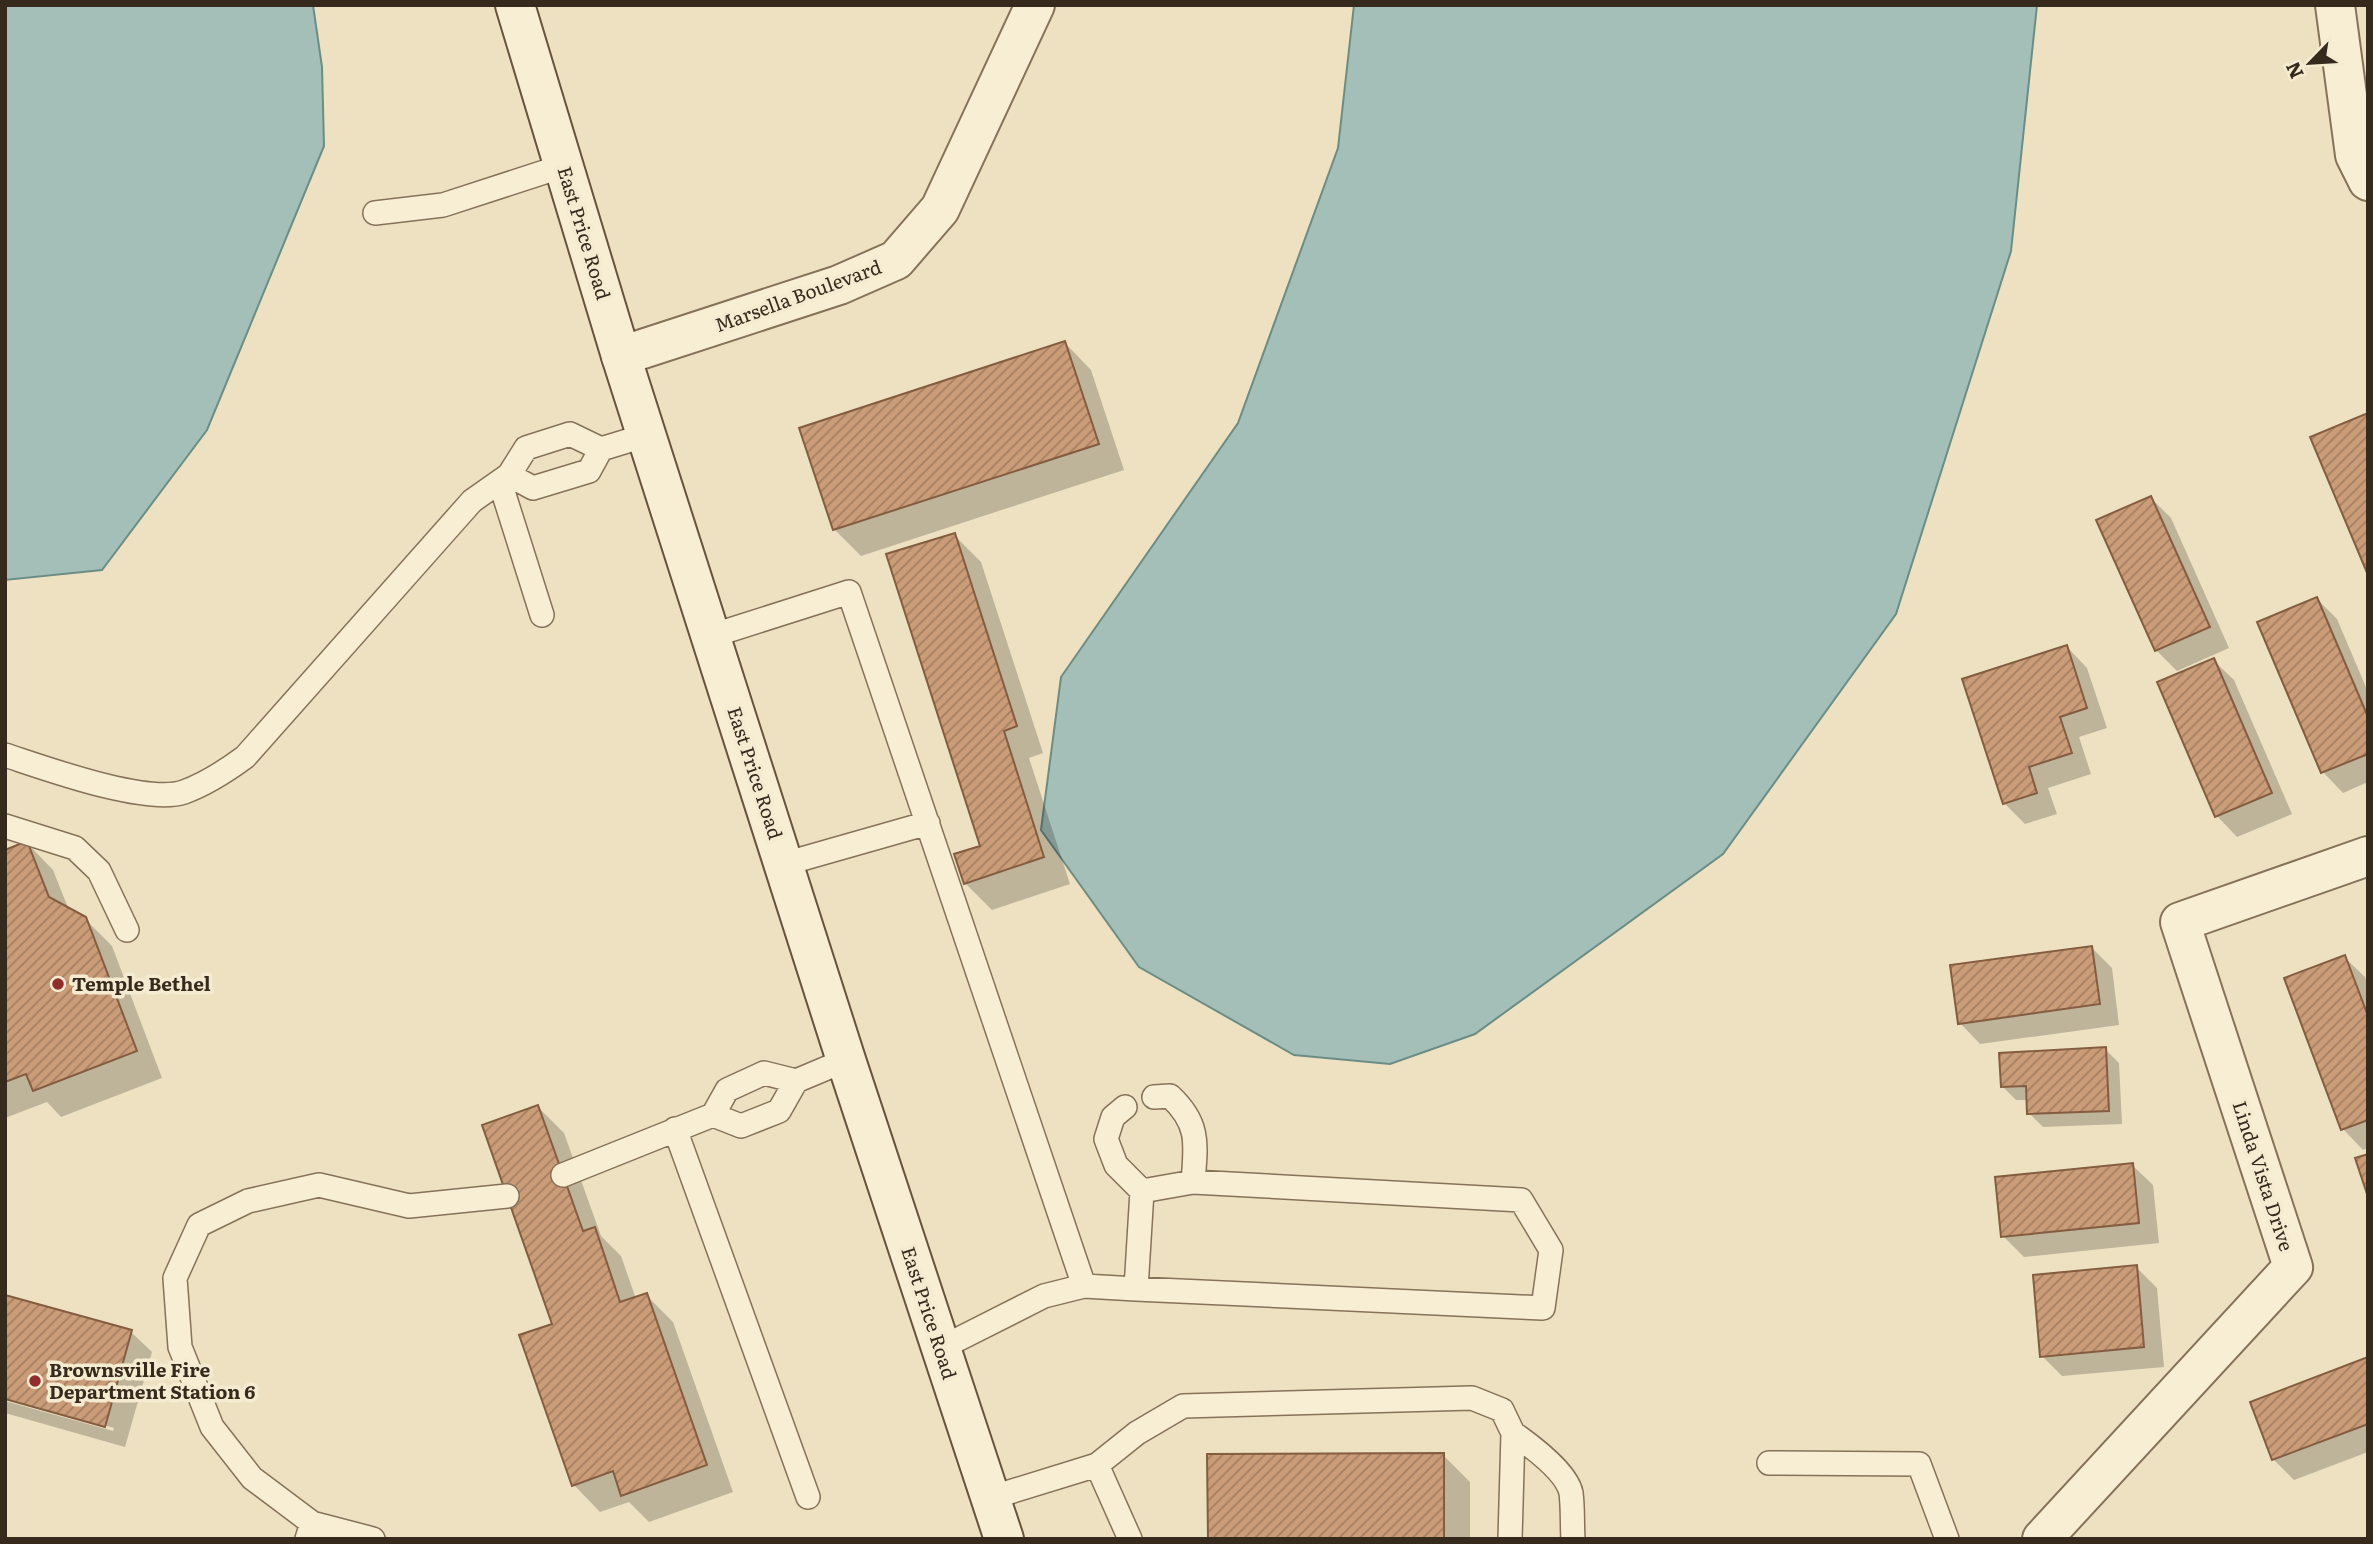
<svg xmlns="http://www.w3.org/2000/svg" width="2373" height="1544" font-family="Literata,serif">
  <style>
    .water { fill: #a4bfb8; stroke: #6b8d85; stroke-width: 2 }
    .shadow { fill: #0003 }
    .building { fill: url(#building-hatch); stroke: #845d40; stroke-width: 2 }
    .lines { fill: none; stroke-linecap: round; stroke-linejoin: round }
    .lane-casing { stroke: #867259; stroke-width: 26 }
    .street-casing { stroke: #867259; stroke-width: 42 }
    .secondary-casing { stroke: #67533d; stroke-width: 42 }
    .lane { stroke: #f8eed4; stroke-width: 23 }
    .street { stroke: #f8eed4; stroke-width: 38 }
    .secondary { stroke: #f8eed4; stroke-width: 38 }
    .poi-dot { fill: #932d2b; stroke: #f4ebd1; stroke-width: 2.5 }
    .labels { text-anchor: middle; stroke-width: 7; stroke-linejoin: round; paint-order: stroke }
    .street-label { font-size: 19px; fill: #362a1d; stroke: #f4ebd1 }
    .poi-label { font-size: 19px; font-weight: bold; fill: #362a1d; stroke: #f4ebd1; text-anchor: start }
  </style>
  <defs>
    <pattern id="building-hatch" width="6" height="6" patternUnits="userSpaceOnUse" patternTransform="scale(1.75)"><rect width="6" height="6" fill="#ca9c78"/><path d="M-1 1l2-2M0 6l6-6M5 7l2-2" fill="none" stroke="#a57f62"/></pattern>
  </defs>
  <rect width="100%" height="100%" fill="#ede1c1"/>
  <path class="water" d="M 5,5 L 313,5 L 322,67 L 324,146 L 207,430 L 102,570 L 5,580 Z
    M 1354,5 L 2037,5 L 2011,251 L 1896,614 L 1723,854 L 1475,1034 L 1390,1064 L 1294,1055 L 1139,967 L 1041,830 L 1061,677 L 1238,423 L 1338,148 Z"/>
  <path class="shadow" d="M 1065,343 L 1091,370 L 1124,470 L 861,556 L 834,529 Z
    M 2151,498 L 2171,518 L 2229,648 L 2177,671 L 2156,650 Z
    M 954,535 L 981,562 L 1043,753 L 1029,758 L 1070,884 L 992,910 L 965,883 L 982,847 Z
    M 2317,599 L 2337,619 L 2368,692 L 2368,782 L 2343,793 L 2323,772 Z
    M 2067,647 L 2087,668 L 2107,728 L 2079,737 L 2091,774 L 2048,788 L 2057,814 L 2025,824 L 2004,803 Z
    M 2213,660 L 2234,680 L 2292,814 L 2237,837 L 2217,816 L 2159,683 Z
    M 27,843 L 53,870 L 69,910 L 85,919 L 112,946 L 162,1078 L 61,1117 L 47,1102 L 5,1118 L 5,852 Z
    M 2091,947 L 2112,968 L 2119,1025 L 1980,1044 L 1960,1023 Z
    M 2344,957 L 2365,977 L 2368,985 L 2368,1148 L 2363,1150 L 2343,1129 Z
    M 2105,1049 L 2119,1063 L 2122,1124 L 2043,1127 L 2029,1113 L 2028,1100 L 2016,1100 L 2002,1086 Z
    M 538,1107 L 564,1133 L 601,1236 L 621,1256 L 636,1299 L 646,1295 L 673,1322 L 733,1492 L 649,1522 L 629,1502 L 600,1512 L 574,1485 L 554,1325 Z
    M 2132,1165 L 2153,1185 L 2159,1243 L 2024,1257 L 2003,1236 Z
    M 2136,1267 L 2157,1288 L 2164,1367 L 2062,1376 L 2042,1356 Z
    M 131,1332 L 152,1352 L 125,1447 L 5,1413 L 5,1401 L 113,1431 L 114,1428 L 5,1397 Z
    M 2368,1359 L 2368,1452 L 2294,1480 L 2273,1459 Z
    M 1443,1455 L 1470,1482 L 1470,1539 L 1209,1539 Z"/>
  <path class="building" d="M 1065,341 L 1099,444 L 833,530 L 799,428 Z
    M 2368,413 L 2368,575 L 2310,437 Z
    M 2151,496 L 2210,627 L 2155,651 L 2096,520 Z
    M 955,533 L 1017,726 L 1004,731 L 1044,857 L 964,884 L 954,854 L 980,846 L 886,554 Z
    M 2317,597 L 2368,717 L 2368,754 L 2321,773 L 2257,622 Z
    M 2067,645 L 2087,708 L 2060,717 L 2072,753 L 2029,767 L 2037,793 L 2003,804 L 1962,679 Z
    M 2214,658 L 2272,793 L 2215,817 L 2157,682 Z
    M 27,841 L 49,897 L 86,917 L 137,1051 L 33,1091 L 26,1074 L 5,1082 L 5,850 Z
    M 2092,946 L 2100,1004 L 1958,1024 L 1950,965 Z
    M 2345,955 L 2368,1016 L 2368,1120 L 2341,1130 L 2284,978 Z
    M 2106,1047 L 2109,1111 L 2027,1114 L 2026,1086 L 2001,1087 L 1999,1053 Z
    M 538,1105 L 583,1231 L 595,1227 L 620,1302 L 647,1293 L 707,1465 L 621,1496 L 613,1471 L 572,1486 L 519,1335 L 552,1324 L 482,1125 Z
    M 2368,1154 L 2368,1197 L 2355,1158 Z
    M 2133,1163 L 2139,1223 L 2001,1237 L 1995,1177 Z
    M 2137,1265 L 2144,1347 L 2040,1357 L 2033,1275 Z
    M 5,1295 L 132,1330 L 105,1427 L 5,1399 Z
    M 2368,1357 L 2368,1424 L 2272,1460 L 2250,1402 Z
    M 1444,1453 L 1444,1539 L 1208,1539 L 1207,1454 Z"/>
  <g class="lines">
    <g class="lane-casing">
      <path id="lane" d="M 375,213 L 443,205 L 563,166
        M 601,449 L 570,434 L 526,448 L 509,475 L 533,488 L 589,471 L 601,449 L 647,435
        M 500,482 L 542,615
        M 711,636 L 849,592 L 1084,1286 L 1044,1296 L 941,1348
        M 5,755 C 45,768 146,805 184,792 C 206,784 226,771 245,757 L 472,501 L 509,475
        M 5,826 L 75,848 L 99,871 L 127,930
        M 784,864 L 928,823
        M 1154,1097 L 1170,1096 C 1200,1124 1196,1144 1193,1182
        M 1125,1107 L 1113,1117 L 1106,1139 L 1116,1165 L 1142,1191
        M 713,1115 L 741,1126 L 779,1111 L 796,1081
        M 675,1129 L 808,1497
        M 563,1175 L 713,1115 L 727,1090 L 764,1073 L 796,1081 L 846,1060
        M 1084,1286 L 1136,1289 L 1543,1308 L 1551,1250 L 1521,1200 L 1193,1182 L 1142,1191 L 1136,1289
        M 1513,1433 C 1530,1445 1567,1472 1571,1493 C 1573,1508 1572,1524 1573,1539
        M 1769,1463 L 1919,1464 L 1947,1539
        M 1097,1465 L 1130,1539
        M 990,1498 L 1097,1465 L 1137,1433 L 1183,1406 L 1472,1398 L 1502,1410 L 1513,1433 L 1510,1539
        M 312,1523 L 252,1478 L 212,1427 L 180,1347 L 175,1278 L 199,1225 L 248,1201 L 319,1185 L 409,1206 L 507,1196
        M 307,1539 L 312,1523 L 373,1539"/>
    </g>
    <g class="street-casing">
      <path id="street" d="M 2335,5 L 2355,155 L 2368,181
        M 621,356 L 839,285 L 896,260 L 940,209 L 1035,5
        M 2042,1539 L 2293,1267 L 2180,922 L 2368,856"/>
    </g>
    <g class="secondary-casing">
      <path id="secondary" d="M 515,5 L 621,356 L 846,1060 L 1004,1539"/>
    </g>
    <use href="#lane" class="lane"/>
    <use href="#street" class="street"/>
    <use href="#secondary" class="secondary"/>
  </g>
  <g class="poi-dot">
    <circle cx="58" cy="984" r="7"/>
    <circle cx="35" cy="1381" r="7"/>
  </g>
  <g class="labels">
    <g class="street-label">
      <text transform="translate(584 233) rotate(73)" y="7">East Price Road</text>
      <text transform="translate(798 296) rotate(-20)" y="7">Marsella Boulevard</text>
      <text transform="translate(755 773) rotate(72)" y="7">East Price Road</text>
      <text transform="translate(2263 1176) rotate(72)" y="7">Linda Vista Drive</text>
      <text transform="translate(929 1313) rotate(72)" y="7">East Price Road</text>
    </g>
    <g class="poi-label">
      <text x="72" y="991">Temple Bethel</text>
      <text x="49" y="1377">Brownsville Fire<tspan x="49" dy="22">Department Station 6</tspan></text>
    </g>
  </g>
  <rect width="2373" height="1544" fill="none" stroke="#362a1d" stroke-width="14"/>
  <g transform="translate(2310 63) rotate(245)" stroke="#f4ebd1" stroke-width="5" paint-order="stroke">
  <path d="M0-5L12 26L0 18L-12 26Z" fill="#362a1d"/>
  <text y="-10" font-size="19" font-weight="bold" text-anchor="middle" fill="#362a1d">N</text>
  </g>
</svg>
